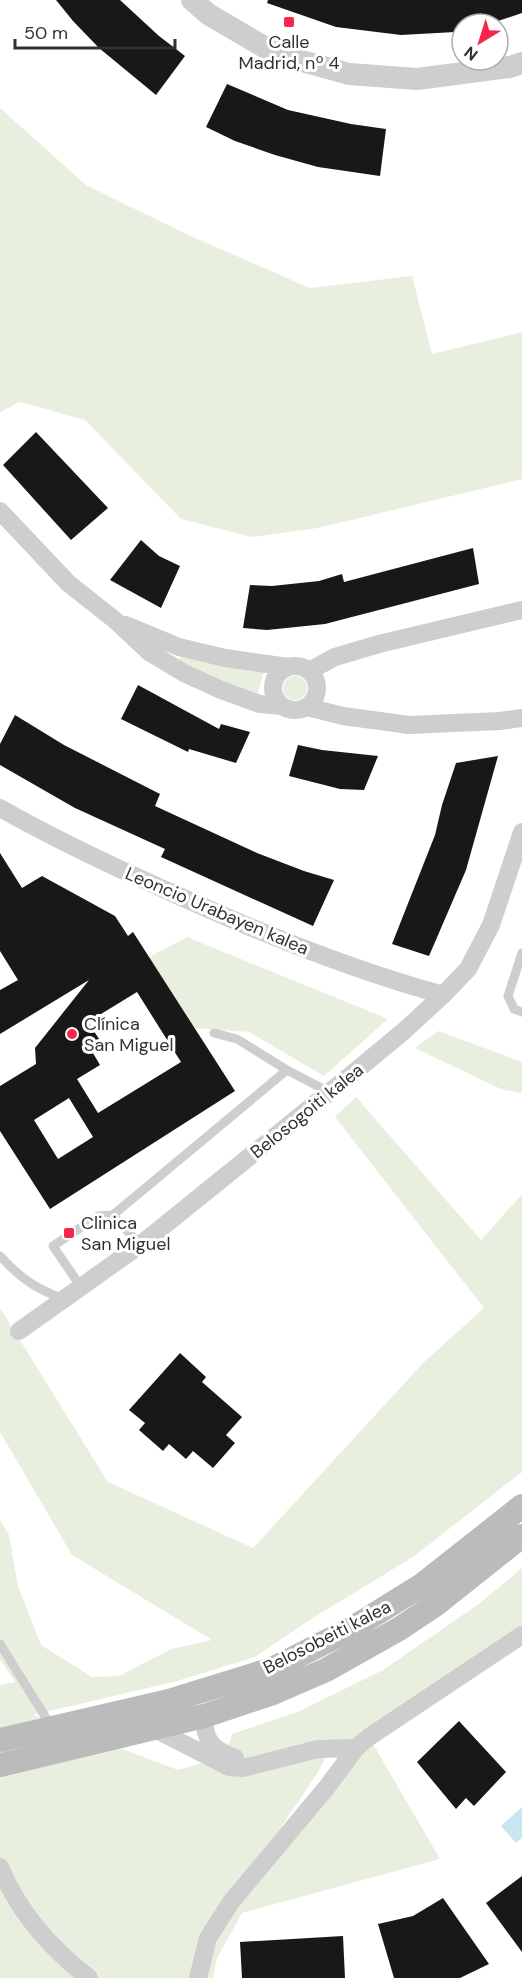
<svg xmlns="http://www.w3.org/2000/svg" width="522" height="1978" font-family="'DM Sans',sans-serif">
  <style>
    .green { fill: #e9efde; fill-rule: evenodd }
    .water { fill: #c9e5f0 }
    .building { fill: #181818; fill-rule: evenodd }
    .lines { fill: none; stroke-linecap: round; stroke-linejoin: round }
    .service { stroke: #cecece; stroke-width: 9 }
    .minor { stroke: #cecece; stroke-width: 18 }
    .tertiary { stroke: #cecece; stroke-width: 22 }
    .secondary { stroke: #bbb; stroke-width: 24 }
    .poi-dot { fill: #f6254c; stroke: #fff; stroke-width: 2 }
    .labels { text-anchor: middle; stroke-width: 6; stroke-linejoin: round; paint-order: stroke }
    .poi-label { font-size: 18px; fill: #313131; stroke: #fff; text-anchor: start }
    .street-label { font-size: 18px; fill: #313131; stroke: #fff }
  </style>
  <rect width="100%" height="100%" fill="#fff"/>
  <path class="green" d="M 0,108 L 86,185 L 186,234 L 310,288 L 412,276 L 432,354 L 522,332 L 522,479 L 318,528 L 252,537 L 181,519 L 85,420 L 20,402 L 0,412 Z
    M 179,655 L 264,671 L 258,693 L 227,686 L 180,661 Z
    M283 688a12 12 0 1 1 24 0a12 12 0 1 1-24 0Z
    M 187,937 L 388,1019 L 324,1076 L 249,1032 L 195,1028 L 149,957 Z
    M 438,1031 L 522,1062 L 522,1093 L 503,1090 L 415,1048 Z
    M 356,1097 L 481,1240 L 522,1194 L 522,1472 L 413,1557 L 308,1621 L 255,1657 L 177,1681 L 33,1715 L 178,1770 L 226,1756 L 232,1734 L 300,1711 L 383,1670 L 480,1603 L 522,1568 L 522,1639 L 369,1737 L 440,1859 L 242,1913 L 217,1958 L 213,1978 L 0,1978 L 0,1685 L 15,1682 L 0,1659 L 0,1520 L 9,1535 L 18,1586 L 41,1645 L 92,1677 L 119,1676 L 171,1649 L 212,1640 L 72,1555 L 0,1432 L 0,1308 L 108,1482 L 253,1548 L 424,1362 L 484,1308 L 335,1117 ZM 356,1748 L 236,1894 L 318,1772 L 329,1750 Z"/>
  <path class="water" d="M 522,1807 L 522,1838 L 516,1843 L 501,1826 Z"/>
  <path class="building" d="M 56,0 L 120,0 L 159,36 L 185,56 L 156,95 L 99,48 L 73,21 Z
    M 268,0 L 522,0 L 522,13 L 489,24 L 462,24 L 462,30 L 455,32 L 401,35 L 336,27 L 267,3 Z
    M 227,84 L 288,110 L 351,124 L 386,129 L 380,176 L 318,167 L 275,155 L 235,141 L 206,127 Z
    M 36,432 L 108,508 L 71,540 L 3,465 Z
    M 141,540 L 159,556 L 180,566 L 161,608 L 110,580 Z
    M 473,548 L 479,584 L 325,624 L 267,630 L 243,628 L 250,585 L 272,586 L 319,581 L 342,574 L 344,582 Z
    M 138,685 L 219,729 L 221,724 L 250,732 L 236,763 L 189,749 L 188,752 L 121,719 Z
    M 15,715 L 64,745 L 160,794 L 155,806 L 257,853 L 304,871 L 334,880 L 313,926 L 161,857 L 165,849 L 75,808 L 0,765 L 0,744 Z
    M 298,745 L 322,750 L 378,756 L 364,790 L 340,789 L 289,776 Z
    M 498,756 L 466,870 L 429,956 L 392,944 L 435,835 L 442,805 L 456,763 Z
    M 0,853 L 22,888 L 42,876 L 115,916 L 128,936 L 133,932 L 235,1091 L 50,1209 L 0,1131 L 0,1086 L 36,1064 L 35,1048 L 89,980 L 0,1034 L 0,990 L 18,980 L 0,951 ZM 137,992 L 181,1062 L 98,1113 L 77,1079 L 100,1065 L 90,1048 L 101,1042 L 88,1022 ZM 69,1098 L 93,1137 L 58,1159 L 34,1120 Z
    M 180,1353 L 206,1377 L 202,1382 L 242,1417 L 226,1435 L 235,1443 L 213,1468 L 193,1451 L 186,1459 L 169,1444 L 163,1451 L 139,1430 L 145,1423 L 129,1410 Z
    M 459,1721 L 506,1772 L 474,1806 L 466,1798 L 456,1809 L 417,1762 Z
    M 522,1876 L 522,1952 L 486,1903 Z
    M 443,1898 L 489,1964 L 460,1978 L 394,1978 L 378,1924 L 413,1916 Z
    M 343,1936 L 345,1978 L 242,1978 L 240,1942 Z"/>
  <g class="lines">
    <path class="service" d="M 522,953 L 508,996 L 514,1009 L 522,1012
      M 214,1033 L 237,1039 L 287,1070
      M 113,1215 L 287,1070 L 329,1092
      M 0,1256 C 20,1278 36,1289 64,1299
      M 81,1287 L 53,1246 L 98,1216 L 113,1215 L 140,1245
      M 0,1644 L 51,1726"/>
    <path class="minor" d="M 0,511 L 68,583 L 116,621 L 149,652 L 184,673 L 221,690 L 260,704 L 282,706
      M 126,625 L 179,647 L 225,658 L 288,667
      M273 688a22 22 0 1 1 44 0a22 22 0 1 1-44 0Z
      M 309,671 L 335,657 L 379,644 L 522,610
      M 307,707 L 343,716 L 409,725 L 500,721 L 522,718
      M 0,808 C 58,841 118,869 179,896 C 265,935 352,970 443,995
      M 19,1331 L 140,1245 L 358,1069 L 404,1031 L 443,995 L 468,969 L 491,925 L 522,832
      M 204,1716 C 204,1741 212,1749 235,1758
      M 155,1729 L 229,1767 L 243,1768 L 318,1749 L 356,1748
      M 0,1867 C 19,1913 50,1948 89,1978
      M 198,1978 L 208,1938 L 231,1902 L 327,1787 L 356,1748 L 369,1737 L 522,1635"/>
    <path class="tertiary" d="M 192,0 L 208,14 L 276,54 L 349,74 L 417,79 L 510,67 L 522,63"/>
    <path class="secondary" d="M 0,1740 L 169,1701 L 272,1669 L 351,1629 L 422,1585 L 522,1506
      M 0,1765 L 204,1716 L 273,1693 L 326,1670 L 399,1629 L 435,1605 L 522,1536"/>
  </g>
  <g class="poi-dot">
    <rect x="283" y="16" width="12" height="12" rx="3"/>
    <circle cx="72" cy="1034" r="6"/>
    <rect x="63" y="1227" width="12" height="12" rx="3"/>
  </g>
  <g class="labels">
    <g class="poi-label">
      <text x="289" y="48" text-anchor="middle">Calle<tspan x="289" dy="21">Madrid, nº 4</tspan></text>
      <text x="84" y="1030">Clínica<tspan x="84" dy="21">San Miguel</tspan></text>
      <text x="81" y="1229">Clinica<tspan x="81" dy="21">San Miguel</tspan></text>
    </g>
    <g class="street-label">
      <text transform="translate(217 911) rotate(23)" y="6">Leoncio Urabayen kalea</text>
      <text transform="translate(307 1111) rotate(-39)" y="6">Belosogoiti kalea</text>
      <text transform="translate(327 1637) rotate(-27)" y="6">Belosobeiti kalea</text>
    </g>
  </g>
  <g transform="translate(480 42) rotate(218)"><circle r="28" fill="#ffffff" stroke="#adadad" stroke-width="1.5"/>
  <path d="M0-4.5L10 22L0 15L-10 22Z" fill="#f6254c"/>
  <text y="-9" font-size="16" font-weight="bold" text-anchor="middle" fill="#313131">N</text>
  </g>
  <path d="M15 39v9h160v-9" fill="none" stroke="#313131" stroke-width="3"/>
  <text x="24" y="39" font-size="18" fill="#313131" stroke="#ffffff" stroke-width="4.5" paint-order="stroke">50 m</text>
</svg>
